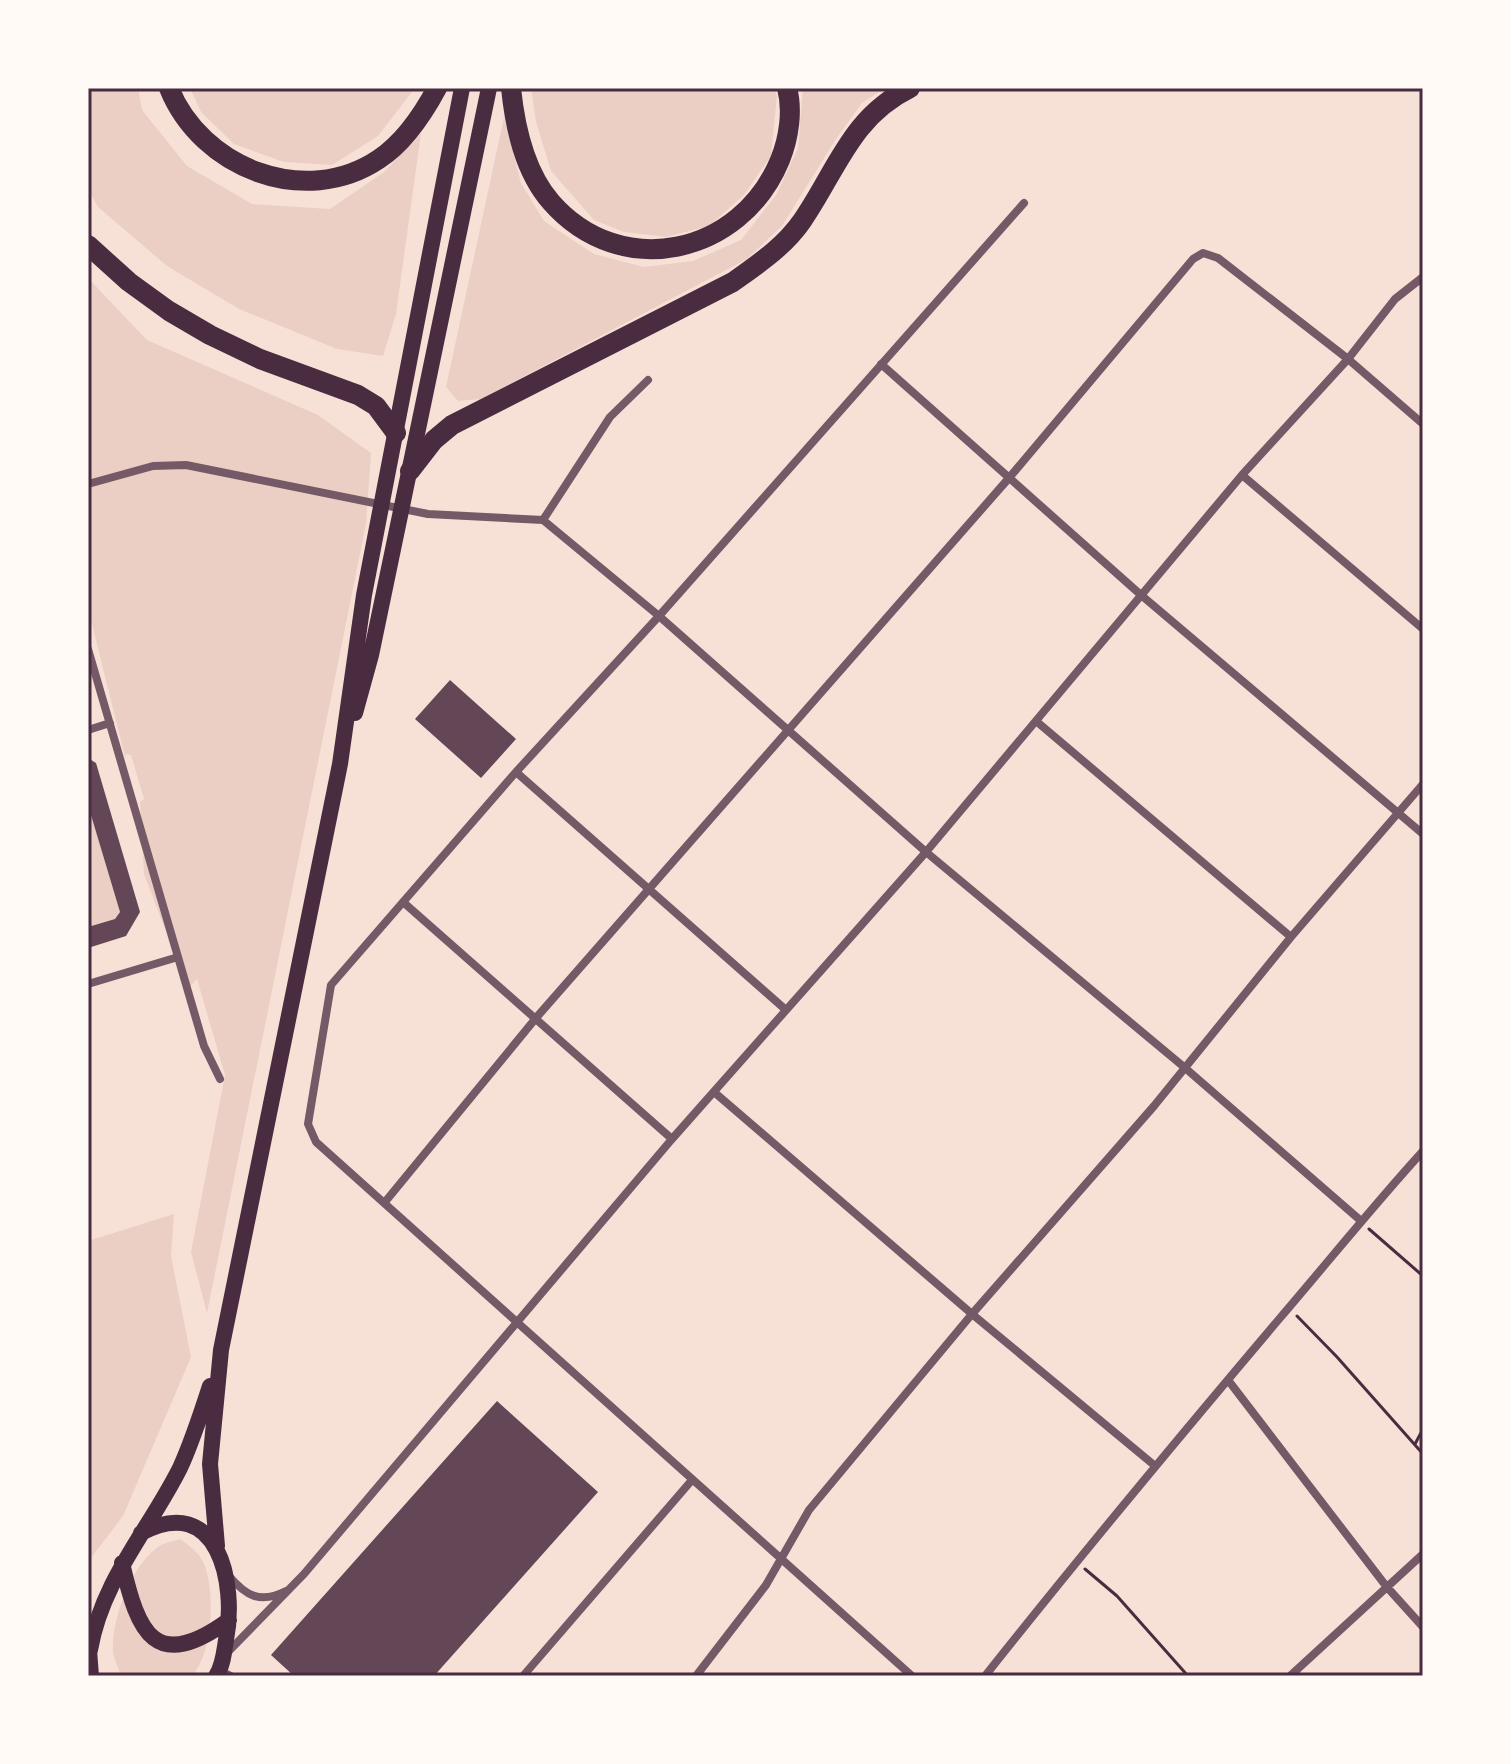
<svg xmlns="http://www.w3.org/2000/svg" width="1511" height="1764" font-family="Cabin,sans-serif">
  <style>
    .green { fill: #ebcfc5 }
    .building { fill: #644757 }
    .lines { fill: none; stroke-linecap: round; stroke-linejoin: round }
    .path { stroke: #4a2c40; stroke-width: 3 }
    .service { stroke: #755966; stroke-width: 5 }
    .minor { stroke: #755966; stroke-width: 8 }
    .secondary { stroke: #4a2c40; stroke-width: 14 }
    .primary { stroke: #4a2c40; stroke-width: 16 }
    .motorway { stroke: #4a2c40; stroke-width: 20 }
    .neatline { fill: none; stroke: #4a2c40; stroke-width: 3 }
  </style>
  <rect width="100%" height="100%" fill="#f7e1d7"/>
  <path class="green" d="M 88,88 L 138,88 L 142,110 L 187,166 L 252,204 L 330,209 L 384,172 L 421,133 L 396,314 L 383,356 L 337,349 L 239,309 L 167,266 L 98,207 L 88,189 Z
    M 190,88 L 415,88 L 378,136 L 332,165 L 284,162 L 234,144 L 201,112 Z
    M 531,88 L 774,88 L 777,96 L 771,156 L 744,195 L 709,226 L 666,237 L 624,232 L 594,220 L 551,171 L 536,122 Z
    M 803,88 L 885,88 L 862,103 L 836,139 L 782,226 L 747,259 L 481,399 L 458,401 L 446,387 L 504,117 L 521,183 L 544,221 L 594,254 L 644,267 L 693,261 L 741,240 L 776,195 L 798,148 Z
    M 88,278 L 147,340 L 318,415 L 371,453 L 366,524 L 207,1313 L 191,1252 L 225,1075 L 197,979 L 188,989 L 144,874 L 140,802 L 144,799 L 131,755 L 126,754 L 125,757 L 88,608 Z
    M 88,805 L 120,912 L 115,919 L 88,927 Z
    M 174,1214 L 171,1256 L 191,1357 L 123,1516 L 88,1562 L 88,1241 Z
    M 180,1539 C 190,1546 200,1553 205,1566 C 215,1595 213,1653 192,1676 L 121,1676 C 119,1668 114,1660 113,1652 C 111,1619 132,1562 161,1545 C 167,1542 174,1541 180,1539 Z"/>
  <path class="building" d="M 450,680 L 516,739 L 481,778 L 415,719 Z
    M 88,758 L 96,763 L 140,912 L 126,936 L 88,948 L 88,927 L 115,919 L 120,912 L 88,805 Z
    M 497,1401 L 598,1492 L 434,1676 L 294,1676 L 271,1655 Z"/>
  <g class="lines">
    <path class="path" d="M 1369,1229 L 1423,1276
      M 1297,1316 L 1337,1357 L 1423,1454
      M 1415,1444 L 1423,1429
      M 1085,1569 L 1117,1596 L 1188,1676"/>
    <path class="service" d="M 222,1670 L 234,1676"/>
    <path class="minor" d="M 881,364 L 1141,595 L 1423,834
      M 648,380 L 610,417 L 543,520 L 659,616 L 926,852 L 1184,1067 L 1360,1220
      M 1242,475 L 1423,629
      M 88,484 L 153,466 L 186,465 L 428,514 L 543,520
      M 88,649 L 204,1046 L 220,1079
      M 1036,721 L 1291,937
      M 88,730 L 110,723
      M 516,772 L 786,1010
      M 403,902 L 672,1139
      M 88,984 L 178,957
      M 714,1092 L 972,1314 L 1154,1465
      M 385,1202 L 536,1018 L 1009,478 L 1193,259 L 1203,253 L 1218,258 L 1348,359 L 1423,424
      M 1228,1380 L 1386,1586 L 1423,1627
      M 229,1576 C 246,1596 260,1604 286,1591
      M 225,1655 L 304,1574 L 672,1139 L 926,852 L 1242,475 L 1348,359 L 1395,299 L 1423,277
      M 523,1676 L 692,1480
      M 696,1676 L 766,1585 L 809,1510 L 972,1314 L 1154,1106 L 1291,937 L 1423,784
      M 912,1676 L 316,1142 L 308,1124 L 331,985 L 516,772 L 659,616 L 1024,203
      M 985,1676 C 1081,1555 1180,1436 1280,1318 C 1328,1262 1373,1206 1423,1151
      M 1290,1676 L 1423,1554"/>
    <path class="secondary" d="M 90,1650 L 92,1676"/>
    <path class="primary" d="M 355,713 L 371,655 L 489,88
      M 141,1533 C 218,1492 237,1583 226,1640 C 224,1652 223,1666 216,1676
      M 217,1546 L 210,1464 L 221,1350 L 340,764 L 364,595 L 462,88
      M 122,1563 C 138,1633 155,1674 229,1620
      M 90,1650 C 102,1580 149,1530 180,1468 C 192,1442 201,1414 210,1386"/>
    <path class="motorway" d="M 169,88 C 201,168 305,209 379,159 C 405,142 423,114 437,88
      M 511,88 C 515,127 524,171 551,202 C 621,282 741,255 780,160 C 789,138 793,110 787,88
      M 88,245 L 129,282 L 169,311 L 210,335 L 260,359 L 358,395 L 376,406 L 396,433
      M 410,471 L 434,440 L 452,425 L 733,282 C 758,264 784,247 802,221 C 837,170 851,117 910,88"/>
  </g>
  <rect width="1511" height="1764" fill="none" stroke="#fffaf5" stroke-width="180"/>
  <rect x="90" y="90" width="1331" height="1584" class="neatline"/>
</svg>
